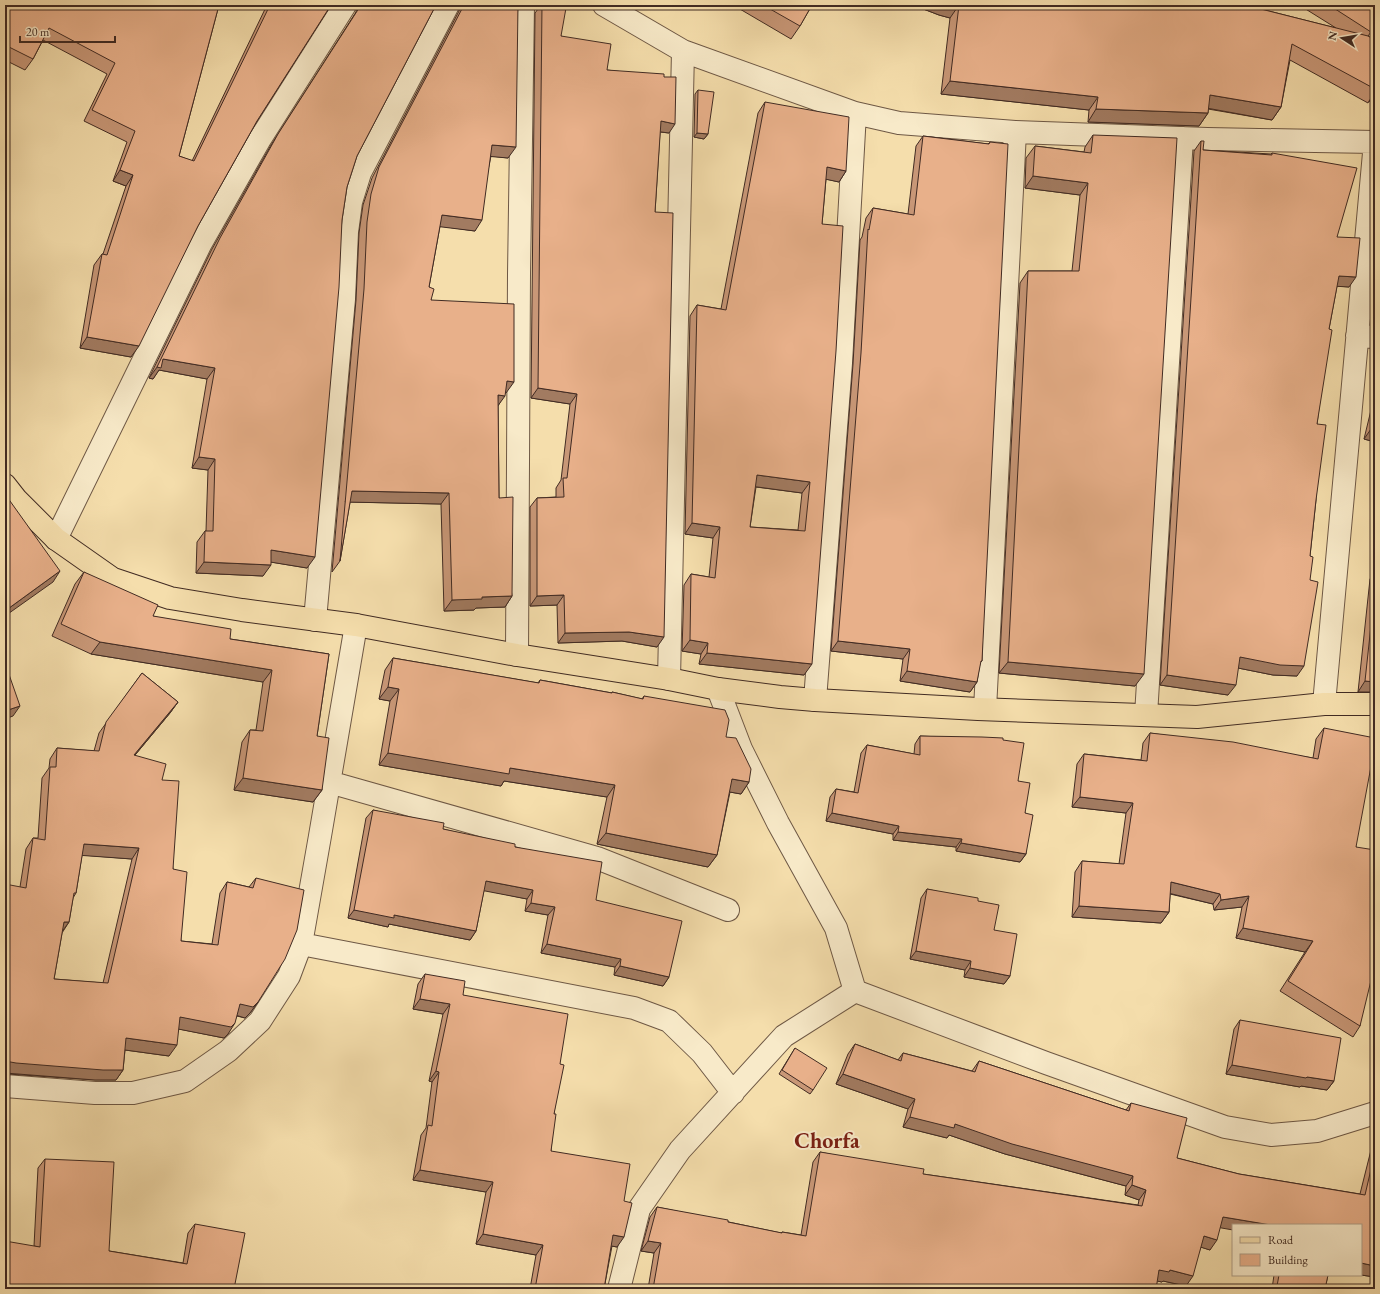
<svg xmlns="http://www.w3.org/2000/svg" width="1380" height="1294" font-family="'EB Garamond',serif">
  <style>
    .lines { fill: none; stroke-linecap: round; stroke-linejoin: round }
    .minor-casing { stroke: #6e5845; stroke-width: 24 }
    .major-casing { stroke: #412b23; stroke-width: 24 }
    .minor { stroke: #f8eac9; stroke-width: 22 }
    .major { stroke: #f5deac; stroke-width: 22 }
    .wall { fill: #c89777; stroke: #412b23; fill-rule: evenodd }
    .shaded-wall { fill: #a27b61; stroke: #412b23 }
    .building { fill: #e8b08a; stroke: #412b23; fill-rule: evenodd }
    .labels { text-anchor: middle; stroke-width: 4; stroke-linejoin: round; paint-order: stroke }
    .district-label { font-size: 22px; font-weight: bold; fill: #7a1f14; stroke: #f8eac9 }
  </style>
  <rect width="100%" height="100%" fill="#f5deac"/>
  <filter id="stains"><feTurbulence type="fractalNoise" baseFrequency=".005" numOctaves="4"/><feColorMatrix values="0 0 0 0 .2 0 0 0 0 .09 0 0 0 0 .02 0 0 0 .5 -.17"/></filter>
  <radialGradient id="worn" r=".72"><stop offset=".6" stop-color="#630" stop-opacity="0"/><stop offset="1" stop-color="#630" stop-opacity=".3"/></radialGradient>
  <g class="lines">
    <g class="minor-casing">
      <path id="minor" d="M 604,5 L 683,51 L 855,113 L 899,123 L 1015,132 L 1207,139 L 1375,142 L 1324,704
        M 1357,336 L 1375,337
        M 56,539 L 201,243 L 260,139 L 345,5
        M 315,620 L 344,299 L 347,232 L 351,202 L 360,173 L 448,5
        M 517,655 L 519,274 L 523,5
        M 669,679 L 683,51
        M 718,689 L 741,749 L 778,823 L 836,928 L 855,991 L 1046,1063 L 1225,1127 L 1271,1135 L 1317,1131 L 1375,1113
        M 815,700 L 841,363 L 855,113
        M 985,709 L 1015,132
        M 1146,715 L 1182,138
        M 329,782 L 597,858 L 728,910
        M 301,944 L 634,1008 L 669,1021 L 702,1053 L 733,1093
        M 5,1086 L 95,1093 L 133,1093 L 185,1081 L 228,1051 L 260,1021 L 289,976 L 301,944 L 320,836 L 356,625
        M 619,1289 L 639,1209 L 680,1150 L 784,1036 L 855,991"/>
    </g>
    <g class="major-casing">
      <path id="major" d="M 5,485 L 16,499 L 56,539 L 113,579 L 170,598 L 242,610 L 356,625 L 517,655 L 669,679 L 718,689 L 780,697 L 815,700 L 978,709 L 1197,717 L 1324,704 L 1375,704"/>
    </g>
    <use href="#minor" class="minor"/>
    <use href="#major" class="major"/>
  </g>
  <path class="wall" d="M 5,5 L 219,5 L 179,156 L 192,161 L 267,5 L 331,5 L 257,121 L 198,226 L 131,357 L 80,348 L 94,265 L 102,254 L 103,254 L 126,186 L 113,181 L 127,142 L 84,121 L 107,74 L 43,40 L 33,59 L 25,70 L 5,60 Z
    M 357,5 L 436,5 L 357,156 L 347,187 L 342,220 L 307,568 L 271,562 L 263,576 L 196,573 L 197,542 L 205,531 L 206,531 L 208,470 L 192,468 L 207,379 L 159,370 L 153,379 L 149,378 L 212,249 L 271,145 L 356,12 Z
    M 460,5 L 518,5 L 508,158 L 491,156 L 475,231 L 440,226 L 429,287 L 431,300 L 506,393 L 505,393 L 498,406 L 499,498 L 512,596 L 505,607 L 476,608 L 474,610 L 444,611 L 441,504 L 350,502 L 340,561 L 332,572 L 356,300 L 359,233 L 363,205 L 372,178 L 459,11 Z
    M 541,5 L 550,5 L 561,36 L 607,70 L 664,77 L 669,133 L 660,132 L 655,212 L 657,647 L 622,641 L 558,643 L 557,605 L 530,606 L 530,507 L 537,498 L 556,497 L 556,488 L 561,480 L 570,404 L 531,398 L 535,13 Z
    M 733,5 L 812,5 L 800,26 L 791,39 Z
    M 913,5 L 1245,5 L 1336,28 L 1304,8 L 1306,5 L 1375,5 L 1371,32 L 1368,36 L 1375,40 L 1375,103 L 1369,101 L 1368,103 L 1290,60 L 1281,107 L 1272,120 L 1208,109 L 1208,113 L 1199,126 L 1088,122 L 1089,110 L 941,94 L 950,18 L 939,15 Z
    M 698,90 L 708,134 L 704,139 L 694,137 L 695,94 Z
    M 765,102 L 846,171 L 839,182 L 826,179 L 822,224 L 804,675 L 699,664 L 701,654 L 682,651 L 684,585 L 691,574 L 709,577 L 713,538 L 685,534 L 690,316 L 697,305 L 721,309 L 758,113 ZM 756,487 L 802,493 L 798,530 L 750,527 Z
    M 1093,135 L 1135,686 L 999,673 L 1020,283 L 1028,271 L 1072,271 L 1080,195 L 1025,188 L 1026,158 L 1035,146 L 1084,152 L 1085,147 Z
    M 923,136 L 988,144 L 990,142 L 982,661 L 980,663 L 977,682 L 970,692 L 900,681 L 903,659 L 831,651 L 853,364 L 860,240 L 862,237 L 866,218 L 873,208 L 908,214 L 916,146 Z
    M 1201,141 L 1203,150 L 1271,154 L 1272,153 L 1337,237 L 1349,287 L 1337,286 L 1329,329 L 1317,424 L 1316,500 L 1297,676 L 1273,675 L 1238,668 L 1228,695 L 1160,685 L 1194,151 Z
    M 1375,405 L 1375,442 L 1364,439 L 1371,410 Z
    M 1375,461 L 1375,487 L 1371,486 Z
    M 84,572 L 153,616 L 230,639 L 329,654 L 317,736 L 322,790 L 313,802 L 234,790 L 242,742 L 250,730 L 256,730 L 263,682 L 91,654 L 52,636 L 75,584 Z
    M 1375,572 L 1375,692 L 1358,692 L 1370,579 Z
    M 393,658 L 538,683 L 540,680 L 612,693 L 612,692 L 642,699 L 644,696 L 726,737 L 749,782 L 741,794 L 730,792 L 717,855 L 708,867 L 597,844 L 607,797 L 504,781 L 501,786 L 379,765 L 390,701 L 379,699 L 385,670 Z
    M 142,673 L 178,702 L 170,713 L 135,755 L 162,780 L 173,869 L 181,941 L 212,944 L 220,893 L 227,882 L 249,887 L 256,878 L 258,1002 L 250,1013 L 245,1018 L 237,1016 L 228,1034 L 224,1038 L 179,1029 L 169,1056 L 125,1050 L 123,1070 L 116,1080 L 95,1080 L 8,1074 L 20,887 L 26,849 L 33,838 L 38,838 L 42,778 L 49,768 L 50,759 L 57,748 L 94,751 L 99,733 ZM 82,855 L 132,859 L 103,983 L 54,979 L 62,933 L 69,922 L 73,898 L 76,893 Z
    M 1324,728 L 1356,847 L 1360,1026 L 1353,1037 L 1280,991 L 1305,952 L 1236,938 L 1242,907 L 1214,910 L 1213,904 L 1170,894 L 1169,912 L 1161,923 L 1072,917 L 1075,872 L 1082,861 L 1119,864 L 1126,813 L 1072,807 L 1077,764 L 1084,754 L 1141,760 L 1143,743 L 1150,733 L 1313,758 L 1316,739 Z
    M 920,736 L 1003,740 L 1018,781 L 1025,813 L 1026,854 L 1020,862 L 956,851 L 956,847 L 893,840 L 893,834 L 826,821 L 830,797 L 836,789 L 854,792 L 861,753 L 867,745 L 914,754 L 915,744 Z
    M 373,810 L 443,829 L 515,847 L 596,900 L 669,977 L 663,986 L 614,975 L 615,967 L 541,953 L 548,915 L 525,911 L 527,899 L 484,890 L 476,931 L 470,940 L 389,924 L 388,927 L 348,918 L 366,818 Z
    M 927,889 L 978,901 L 994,930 L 1010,976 L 1004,984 L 964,977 L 965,970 L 910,959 L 921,898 Z
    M 425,974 L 463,995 L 560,1064 L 554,1114 L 551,1151 L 617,1247 L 612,1246 L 604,1289 L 530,1289 L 536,1255 L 476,1244 L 486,1192 L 413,1180 L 421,1135 L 426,1128 L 432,1082 L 429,1081 L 443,1014 L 413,1009 L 418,984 Z
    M 1240,1020 L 1334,1081 L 1327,1090 L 1301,1086 L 1300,1087 L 1226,1074 L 1234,1029 Z
    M 855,1044 L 898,1060 L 903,1053 L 972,1071 L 979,1061 L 1126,1110 L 1131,1103 L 1177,1158 L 1239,1174 L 1360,1194 L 1373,1142 L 1375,1139 L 1375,1277 L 1361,1275 L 1361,1225 L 1220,1227 L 1210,1250 L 1201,1247 L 1186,1286 L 1163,1281 L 1162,1282 L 1157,1281 L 1156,1289 L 648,1289 L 654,1253 L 641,1251 L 650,1217 L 657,1207 L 781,1233 L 782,1232 L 801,1235 L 813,1162 L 820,1152 L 923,1174 L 1138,1205 L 1139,1200 L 1125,1195 L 1126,1186 L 1005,1154 L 949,1135 L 947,1138 L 903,1127 L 908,1109 L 836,1084 L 848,1054 Z
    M 795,1048 L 813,1090 L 810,1094 L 779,1074 Z
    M 45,1159 L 109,1251 L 183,1263 L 188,1233 L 195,1224 L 234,1289 L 34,1246 L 38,1168 Z
    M 1274,1275 L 1328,1275 L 1325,1289 L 1272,1289 Z"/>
  <path class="shaded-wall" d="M 913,5 L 959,5 L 950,18 L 939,15 Z
    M 950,81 L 1098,97 L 1089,110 L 941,94 Z
    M 1375,93 L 1375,103 L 1369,101 Z
    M 1210,95 L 1281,107 L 1272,120 L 1201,107 Z
    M 1096,109 L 1208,113 L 1199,126 L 1088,122 Z
    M 661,121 L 675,124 L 669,133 L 654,131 Z
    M 697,133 L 708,134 L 704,139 L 694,137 Z
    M 492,145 L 516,147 L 508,158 L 485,156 Z
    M 827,167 L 846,171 L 839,182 L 820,178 Z
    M 120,170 L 133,175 L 126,186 L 113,181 Z
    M 1033,176 L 1088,183 L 1080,195 L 1025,188 Z
    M 442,215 L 482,220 L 475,231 L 434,226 Z
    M 1339,276 L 1356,277 L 1349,287 L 1332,286 Z
    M 87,337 L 139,346 L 131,357 L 80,348 Z
    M 163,359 L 215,368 L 207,379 L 159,370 L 153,379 L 149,378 Z
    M 507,381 L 514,382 L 506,393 L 499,392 Z
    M 538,388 L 577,394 L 570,404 L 531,398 Z
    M 498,395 L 505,396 L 497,407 Z
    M 1371,429 L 1375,430 L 1375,442 L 1364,439 Z
    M 199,457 L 215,459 L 208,470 L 192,468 Z
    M 757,475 L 810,482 L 802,493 L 750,486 Z
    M 1375,480 L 1375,487 L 1371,486 Z
    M 352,491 L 449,493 L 441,504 L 345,502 Z
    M 692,523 L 720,527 L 713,538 L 685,534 Z
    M 271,550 L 315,557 L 307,568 L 264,561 Z
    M 204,562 L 271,565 L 263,576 L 196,573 Z
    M 60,571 L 53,582 L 5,616 L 5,611 Z
    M 564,595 L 557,605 L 530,606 L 537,596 Z
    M 512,596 L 505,607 L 476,608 L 474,610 L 444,611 L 452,600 L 482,597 Z
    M 629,632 L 664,637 L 657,647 L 622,641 L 558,643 L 565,633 Z
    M 690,640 L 708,643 L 701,654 L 682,651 Z
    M 838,641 L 910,649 L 903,659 L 831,651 Z
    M 100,642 L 272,670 L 263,682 L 91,654 Z
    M 707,653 L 812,664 L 804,675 L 699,664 Z
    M 1240,657 L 1304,666 L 1297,676 L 1273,675 L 1233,667 Z
    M 1008,662 L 1144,674 L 1135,686 L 999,673 Z
    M 907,671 L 977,682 L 970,692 L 900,681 Z
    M 1167,675 L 1236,685 L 1228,695 L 1160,685 Z
    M 1365,681 L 1375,682 L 1375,692 L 1358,692 Z
    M 388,687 L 399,689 L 390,701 L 379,699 Z
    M 178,702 L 170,713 L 126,766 L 134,755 Z
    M 20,706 L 13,716 L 5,719 L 5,711 Z
    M 388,753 L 510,768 L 615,785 L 607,797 L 504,781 L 501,786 L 379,765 Z
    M 243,778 L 322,790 L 313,802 L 234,790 Z
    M 732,779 L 749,782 L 741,794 L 724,791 Z
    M 1080,797 L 1133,803 L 1126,813 L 1072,807 Z
    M 832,813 L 899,826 L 893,834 L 826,821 Z
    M 898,832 L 962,839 L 956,847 L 893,840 Z
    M 606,833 L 717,855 L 708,867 L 597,844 Z
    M 961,843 L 1026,854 L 1020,862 L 956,851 Z
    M 84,844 L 139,848 L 132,859 L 76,855 Z
    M 486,881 L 533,890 L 527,899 L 480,890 Z
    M 1171,882 L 1220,894 L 1213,904 L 1164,892 Z
    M 1249,896 L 1242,907 L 1214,910 L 1221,900 Z
    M 531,903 L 555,907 L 548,915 L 525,911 Z
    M 1079,906 L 1169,912 L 1161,923 L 1072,917 Z
    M 354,910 L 394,915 L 476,931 L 470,940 L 389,924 L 388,927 L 348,918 Z
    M 64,922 L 69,922 L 61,933 Z
    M 1243,928 L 1313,941 L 1305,952 L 1236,938 Z
    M 547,944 L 621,959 L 615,967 L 541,953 Z
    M 916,951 L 971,961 L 965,970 L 910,959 Z
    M 620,966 L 669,977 L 663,986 L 614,975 Z
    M 970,968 L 1010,976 L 1004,984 L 964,977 Z
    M 420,999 L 450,1004 L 443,1014 L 413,1009 Z
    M 258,1002 L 250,1013 L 245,1018 L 232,1014 L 240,1004 Z
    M 180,1017 L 235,1023 L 228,1034 L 224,1038 L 173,1028 Z
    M 126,1038 L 177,1045 L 169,1056 L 118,1049 Z
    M 5,1061 L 123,1070 L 116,1080 L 95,1080 L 5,1073 Z
    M 1232,1065 L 1307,1077 L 1334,1081 L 1327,1090 L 1301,1086 L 1300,1087 L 1226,1074 Z
    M 436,1071 L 439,1072 L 432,1082 L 429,1081 Z
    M 843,1074 L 915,1099 L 908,1109 L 836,1084 Z
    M 910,1117 L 955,1124 L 1133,1176 L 1126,1186 L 1005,1154 L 949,1135 L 947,1138 L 903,1127 Z
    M 420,1170 L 493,1182 L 486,1192 L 413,1180 Z
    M 1132,1185 L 1146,1190 L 1139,1200 L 1125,1195 Z
    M 1223,1217 L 1271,1225 L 1233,1225 L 1233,1230 L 1216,1227 Z
    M 483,1234 L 543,1245 L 536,1255 L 476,1244 Z
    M 613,1235 L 624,1237 L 617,1247 L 606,1245 Z
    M 1204,1236 L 1217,1240 L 1210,1250 L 1197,1246 Z
    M 648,1241 L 661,1243 L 654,1253 L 641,1251 Z
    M 1361,1263 L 1375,1266 L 1375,1277 L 1361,1275 Z
    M 1159,1270 L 1170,1270 L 1193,1276 L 1186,1286 L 1163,1281 L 1162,1282 L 1152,1280 Z
    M 1277,1286 L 1296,1289 L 1275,1289 Z"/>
  <path class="building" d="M 5,5 L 219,5 L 179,156 L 194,161 L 270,5 L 331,5 L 257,121 L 198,226 L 139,346 L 87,337 L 102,254 L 107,255 L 133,175 L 120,170 L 135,131 L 92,110 L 115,63 L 49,28 L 33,59 L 5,45 Z
    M 361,5 L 436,5 L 357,156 L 347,187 L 342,220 L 339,287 L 315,557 L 271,550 L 271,565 L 204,562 L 205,531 L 213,531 L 215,459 L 199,457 L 215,368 L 163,359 L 161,368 L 157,367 L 220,238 L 278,134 Z
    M 464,5 L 518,5 L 516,147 L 492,145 L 482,220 L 442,215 L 429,287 L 434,289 L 431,300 L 514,304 L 514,382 L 507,381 L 505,396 L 498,395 L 499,498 L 513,497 L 512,596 L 482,597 L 482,599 L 452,600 L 449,493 L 352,491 L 340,561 L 364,289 L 367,222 L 371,194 L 379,167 Z
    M 542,5 L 550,5 L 566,8 L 561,36 L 611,44 L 607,70 L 664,74 L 664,77 L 676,77 L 675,124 L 661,121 L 655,212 L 673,213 L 664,637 L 629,632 L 565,633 L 564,595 L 537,596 L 537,498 L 564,497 L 563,478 L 567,478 L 577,394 L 538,388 Z
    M 763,5 L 812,5 L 800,26 Z
    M 959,5 L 1245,5 L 1368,36 L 1375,40 L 1375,89 L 1292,44 L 1281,107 L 1210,95 L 1208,113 L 1096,109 L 1098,97 L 950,81 Z
    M 1329,5 L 1375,5 L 1375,24 L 1371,32 Z
    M 698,90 L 714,92 L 708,134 L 697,133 Z
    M 765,102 L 849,117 L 846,171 L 827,167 L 822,224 L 843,226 L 836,351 L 812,664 L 707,653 L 708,643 L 690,640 L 691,574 L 715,578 L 720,527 L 692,523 L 697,305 L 726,310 ZM 757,475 L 810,482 L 805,531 L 750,527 Z
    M 1093,135 L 1177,138 L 1144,674 L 1008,662 L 1028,271 L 1079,271 L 1088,183 L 1033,176 L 1035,146 L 1091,153 Z
    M 923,136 L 989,144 L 990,142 L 1008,144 L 982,661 L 981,661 L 977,682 L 907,671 L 910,649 L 838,641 L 861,353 L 868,229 L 869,230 L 873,208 L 914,215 Z
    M 1201,141 L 1204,141 L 1203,150 L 1272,155 L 1272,153 L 1357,168 L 1337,237 L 1360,238 L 1356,277 L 1339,276 L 1329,329 L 1332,330 L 1317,424 L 1326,425 L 1316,500 L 1310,556 L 1313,557 L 1310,580 L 1318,582 L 1304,666 L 1280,665 L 1240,657 L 1236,685 L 1167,675 Z
    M 1375,414 L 1375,430 L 1371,429 Z
    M 5,494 L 60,571 L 5,611 Z
    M 84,572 L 158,605 L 153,616 L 231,629 L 230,639 L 329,654 L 317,736 L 329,738 L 322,790 L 243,778 L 250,730 L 263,731 L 272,670 L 100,642 L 61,624 Z
    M 1375,588 L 1375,682 L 1365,681 Z
    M 393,658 L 539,683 L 540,680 L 612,693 L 612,692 L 643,699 L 644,696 L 725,710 L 729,720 L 726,737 L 736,738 L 751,769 L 749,782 L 732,779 L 717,855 L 606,833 L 615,785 L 510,768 L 509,774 L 388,753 L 399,689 L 388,687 Z
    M 5,663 L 20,706 L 5,711 Z
    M 142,673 L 178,702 L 134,755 L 166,764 L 162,780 L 179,781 L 173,869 L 187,872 L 181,941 L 218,945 L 227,882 L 253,888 L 256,878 L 304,890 L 297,930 L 285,959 L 258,1002 L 253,1007 L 240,1004 L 235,1023 L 231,1027 L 180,1017 L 177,1045 L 126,1038 L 123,1070 L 103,1070 L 16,1063 L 5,1061 L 5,884 L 26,888 L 33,838 L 45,840 L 50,767 L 56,767 L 57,748 L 99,751 L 106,722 ZM 84,844 L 139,848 L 108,983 L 54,979 L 64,922 L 69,922 L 74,893 L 76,893 Z
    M 1324,728 L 1375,738 L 1375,745 L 1356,847 L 1375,850 L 1375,964 L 1360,1026 L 1288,981 L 1313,941 L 1243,928 L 1249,896 L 1221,900 L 1220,894 L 1171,882 L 1169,912 L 1079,906 L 1082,861 L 1124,864 L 1133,803 L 1080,797 L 1084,754 L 1147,761 L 1150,733 L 1233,742 L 1318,759 Z
    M 920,736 L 982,737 L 1003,738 L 1003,740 L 1024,743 L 1018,781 L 1030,783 L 1025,813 L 1033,815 L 1026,854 L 961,843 L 962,839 L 898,832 L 899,826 L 832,813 L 836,789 L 858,793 L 867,745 L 920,755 Z
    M 373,810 L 444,823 L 443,829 L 515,844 L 515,847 L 602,862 L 596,900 L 682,921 L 669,977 L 620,966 L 621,959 L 547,944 L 555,907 L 531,903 L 533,890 L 486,881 L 476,931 L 394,915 L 394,918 L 354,910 Z
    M 927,889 L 978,898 L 978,901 L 999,905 L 994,930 L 1017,934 L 1010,976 L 970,968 L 971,961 L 916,951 Z
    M 425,974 L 465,981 L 463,995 L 568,1014 L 560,1064 L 564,1065 L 554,1114 L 556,1114 L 551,1151 L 630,1164 L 624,1201 L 632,1203 L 624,1237 L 613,1235 L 604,1289 L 535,1289 L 543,1245 L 483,1234 L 493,1182 L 420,1170 L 428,1125 L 432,1126 L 439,1072 L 436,1071 L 450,1004 L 420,999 Z
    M 1240,1020 L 1341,1038 L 1334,1081 L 1307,1077 L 1306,1078 L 1232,1065 Z
    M 855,1044 L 901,1061 L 903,1053 L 975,1072 L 979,1061 L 1129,1111 L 1131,1103 L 1187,1118 L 1177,1158 L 1239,1174 L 1365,1195 L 1375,1152 L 1375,1266 L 1361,1263 L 1361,1225 L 1271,1225 L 1223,1217 L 1217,1240 L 1204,1236 L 1193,1276 L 1170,1270 L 1169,1272 L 1159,1270 L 1156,1289 L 653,1289 L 661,1243 L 648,1241 L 657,1207 L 728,1220 L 728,1222 L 782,1233 L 782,1232 L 806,1236 L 820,1152 L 924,1169 L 923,1174 L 1142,1206 L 1146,1190 L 1132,1185 L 1133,1176 L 1012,1144 L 955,1124 L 954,1128 L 910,1117 L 915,1099 L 843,1074 Z
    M 795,1048 L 827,1068 L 813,1090 L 782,1070 Z
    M 45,1159 L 114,1162 L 109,1251 L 187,1264 L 195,1224 L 245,1233 L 234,1289 L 5,1289 L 5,1241 L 40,1247 Z
    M 1279,1275 L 1328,1275 L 1325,1289 L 1296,1289 L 1277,1286 Z"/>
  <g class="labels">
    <g class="district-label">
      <text x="827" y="1148">Chorfa</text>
    </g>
  </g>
  <rect width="1380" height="1294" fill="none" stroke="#f5deac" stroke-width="20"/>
  <rect x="6" y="6" width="1368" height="1282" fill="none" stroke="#412b23" stroke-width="2"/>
  <rect x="10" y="10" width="1360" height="1274" fill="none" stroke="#412b23"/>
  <rect x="1232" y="1224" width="130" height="52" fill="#f8eac9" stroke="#af9e87"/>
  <rect x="1240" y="1237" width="20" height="6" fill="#f5deac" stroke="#af9e87"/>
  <text x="1268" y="1244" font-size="12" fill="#412b23">Road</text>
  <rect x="1240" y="1254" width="20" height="12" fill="#e8b08a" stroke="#af9e87"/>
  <text x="1268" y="1264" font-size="12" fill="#412b23">Building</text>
  <g transform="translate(1342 38) rotate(282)" stroke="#f8eac9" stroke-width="3" paint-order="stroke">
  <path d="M0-3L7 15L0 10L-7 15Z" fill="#412b23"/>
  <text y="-6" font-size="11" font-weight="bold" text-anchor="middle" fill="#412b23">N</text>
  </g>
  <path d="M20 36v6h95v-6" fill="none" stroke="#412b23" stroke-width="2"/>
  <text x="26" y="36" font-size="12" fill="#412b23" stroke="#f8eac9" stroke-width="3" paint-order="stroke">20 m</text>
  <rect width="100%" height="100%" filter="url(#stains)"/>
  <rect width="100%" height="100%" fill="url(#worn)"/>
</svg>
